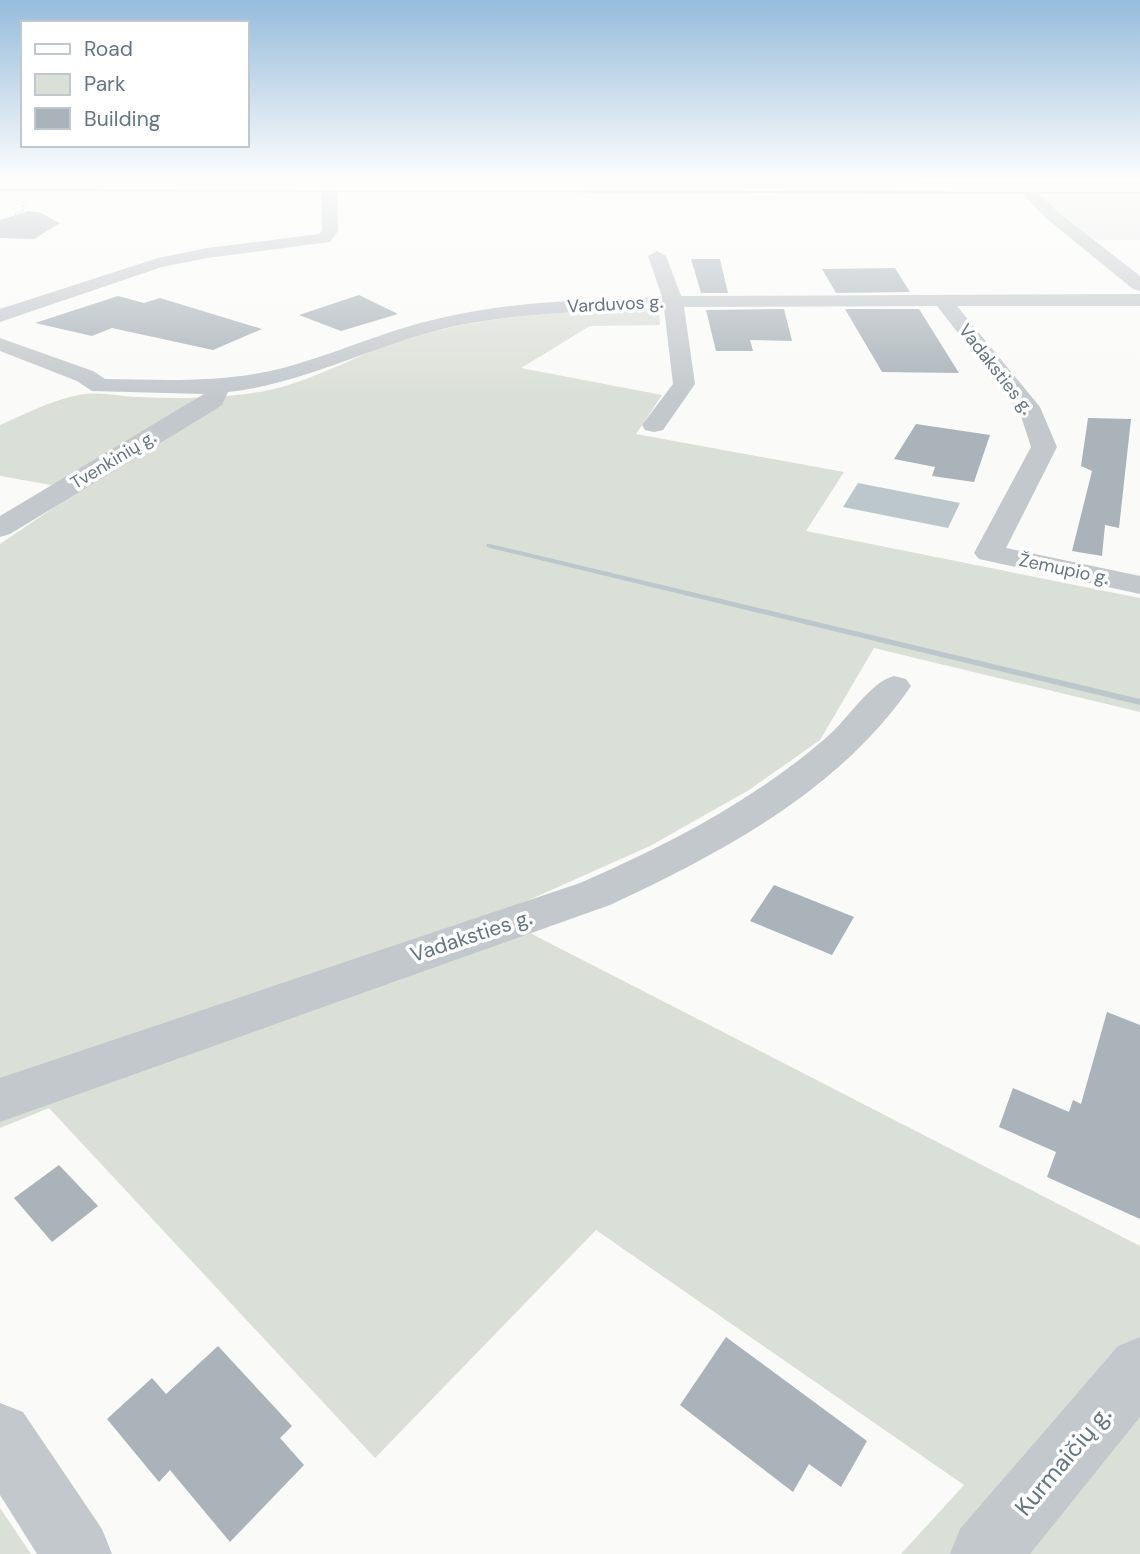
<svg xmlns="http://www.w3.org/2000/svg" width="1140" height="1554" font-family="'DM Sans',sans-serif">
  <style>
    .built { fill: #e8e9e9 }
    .green { fill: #dadfd7 }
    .water { fill: #bbc7cb }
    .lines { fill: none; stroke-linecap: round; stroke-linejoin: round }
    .stream { fill: #bbc7cb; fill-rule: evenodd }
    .building { fill: #aab3b9 }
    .major-casing { stroke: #b5babe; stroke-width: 4 }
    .path { stroke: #bbbfc2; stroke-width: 2; stroke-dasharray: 2 2; stroke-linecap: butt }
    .minor { fill: #c3c8cc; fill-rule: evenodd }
    .major { fill: #fff; fill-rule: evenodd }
    .labels { text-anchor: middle; stroke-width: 7; stroke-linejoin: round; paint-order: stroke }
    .far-street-label { font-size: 18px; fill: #657683; stroke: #fff }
    .street-label { font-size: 21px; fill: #657683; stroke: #fff }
    .near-street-label { font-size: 24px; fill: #657683; stroke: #fff }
  </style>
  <rect width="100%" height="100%" fill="#fafaf8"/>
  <path class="built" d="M 1037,195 L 1140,195 L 1140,240 L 1092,240 Z"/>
  <path class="green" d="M 659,308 L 660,325 L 590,326 L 521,368 L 662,395 L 636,434 L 844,472 L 806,531 L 1140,598 L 1140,712 L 874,648 L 820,740 L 749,790 L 650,846 L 495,915 L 1140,1246 L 1140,1554 L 901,1554 L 964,1485 L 596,1230 L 375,1458 L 49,1108 L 0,1128 L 0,544 L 80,490 L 0,476 L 0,425 C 25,414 52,400 79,395 C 99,391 117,396 137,397 C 182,399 230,399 274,389 C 319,378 359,354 402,340 C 486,314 572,312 659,308 Z
    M 0,1508 L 31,1554 L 0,1554 Z"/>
  <path class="water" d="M 858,483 L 960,503 L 948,528 L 843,507 Z"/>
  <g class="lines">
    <path class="stream" d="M 487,544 L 490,544 L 1140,699 L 1140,705 L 490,548 L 486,546 Z"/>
  </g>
  <path class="building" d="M 28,211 L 39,212 L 60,223 L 34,239 L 0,238 L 0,220 Z
    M 691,259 L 720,259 L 728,293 L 701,293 Z
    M 895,268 L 910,292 L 836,293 L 822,269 Z
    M 359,295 L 398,314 L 341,331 L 299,315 Z
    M 118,296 L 144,303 L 160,298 L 262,329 L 213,350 L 112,328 L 92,336 L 35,323 Z
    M 784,309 L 792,341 L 750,340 L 753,351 L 716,351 L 706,310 Z
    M 845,309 L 919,309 L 959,373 L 882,372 Z
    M 1088,418 L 1131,419 L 1119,528 L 1105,525 L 1102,556 L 1072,551 L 1092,471 L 1081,466 Z
    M 916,424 L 990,435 L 974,482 L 932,476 L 935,467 L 894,459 Z
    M 774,885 L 854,917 L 832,955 L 750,921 Z
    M 1107,1012 L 1140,1025 L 1140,1219 L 1047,1177 L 1056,1152 L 999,1127 L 1013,1088 L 1069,1112 L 1073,1100 L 1081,1104 Z
    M 59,1165 L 98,1206 L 52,1242 L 14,1198 Z
    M 726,1337 L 867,1441 L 841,1487 L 809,1464 L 793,1492 L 680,1405 Z
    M 218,1346 L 292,1426 L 280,1438 L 304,1465 L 230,1542 L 170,1470 L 159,1482 L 107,1419 L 152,1378 L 166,1394 Z"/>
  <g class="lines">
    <g class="major-casing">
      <path id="major" d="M 0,181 L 1140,184 L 1140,192 L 0,189 Z"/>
    </g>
    <path class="path" d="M 15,214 L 23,210 L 24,202"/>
    <path class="minor" d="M 330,181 L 337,185 L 338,231 L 330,242 L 207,258 L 162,267 L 0,322 L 0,309 L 158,258 L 207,248 L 319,234 L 322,230 L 321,190 L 325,182 Z
      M 1024,184 L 1029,185 L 1059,213 L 1140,276 L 1140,291 L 1133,289 L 1047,219 L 1017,188 Z
      M 657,251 L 666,256 L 681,296 L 1140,294 L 1140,306 L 957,306 L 1040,407 L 1057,447 L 1006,548 L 1140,576 L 1140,594 L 979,559 L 974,553 L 1031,447 L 1020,413 L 937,306 L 684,307 L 695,384 L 663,430 L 654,432 L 645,430 L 642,425 L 673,384 L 664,308 C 590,312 515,312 442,329 C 370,347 303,384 228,392 L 222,405 L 213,411 L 10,534 L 0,537 L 0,516 L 204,394 L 92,391 L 77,381 L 0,351 L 0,338 L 93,371 L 105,379 C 164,380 221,383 279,369 C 334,355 385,330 441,318 C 513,301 588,300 662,297 L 648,256 Z
      M 894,676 L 906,679 L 911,686 C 840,790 722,853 610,905 L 0,1122 L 0,1078 L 580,883 C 668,845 755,800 828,736 C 848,719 870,682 894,676 Z
      M 1140,1337 L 1140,1417 L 1030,1554 L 950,1554 L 960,1529 L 1118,1346 Z
      M 0,1403 L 23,1412 L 102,1529 L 112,1554 L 37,1554 L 0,1495 Z"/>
    <use href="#major" class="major"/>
  </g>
  <linearGradient id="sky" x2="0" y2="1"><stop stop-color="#96bcdc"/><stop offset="0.45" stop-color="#fdfdfc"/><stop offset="1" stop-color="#fdfdfc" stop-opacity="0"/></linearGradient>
  <rect width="1140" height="398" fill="url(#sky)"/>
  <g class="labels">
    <g class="far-street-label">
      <text transform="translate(615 304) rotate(-3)" y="6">Varduvos g.</text>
      <text transform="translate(996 369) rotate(52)" y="6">Vadaksties g.</text>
      <text transform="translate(113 460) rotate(-31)" y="6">Tvenkinių g.</text>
      <text transform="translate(1064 569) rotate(12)" y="6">Žemupio g.</text>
    </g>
    <g class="street-label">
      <text transform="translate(471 936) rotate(-18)" y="7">Vadaksties g.</text>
    </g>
    <g class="near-street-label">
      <text transform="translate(1063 1461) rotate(-50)" y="8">Kurmaičių g.</text>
    </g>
  </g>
  <rect x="21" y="21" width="228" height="126" fill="#ffffff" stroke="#c1c8cd" stroke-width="2"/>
  <rect x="35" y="44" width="35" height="10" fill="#ffffff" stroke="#c1c8cd" stroke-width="2"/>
  <text x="84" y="56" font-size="21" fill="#657683">Road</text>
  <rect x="35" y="74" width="35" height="21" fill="#dadfd7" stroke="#c1c8cd" stroke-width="2"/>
  <text x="84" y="91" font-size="21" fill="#657683">Park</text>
  <rect x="35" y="108" width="35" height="21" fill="#aab3b9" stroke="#c1c8cd" stroke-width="2"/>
  <text x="84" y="126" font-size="21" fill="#657683">Building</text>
</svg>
